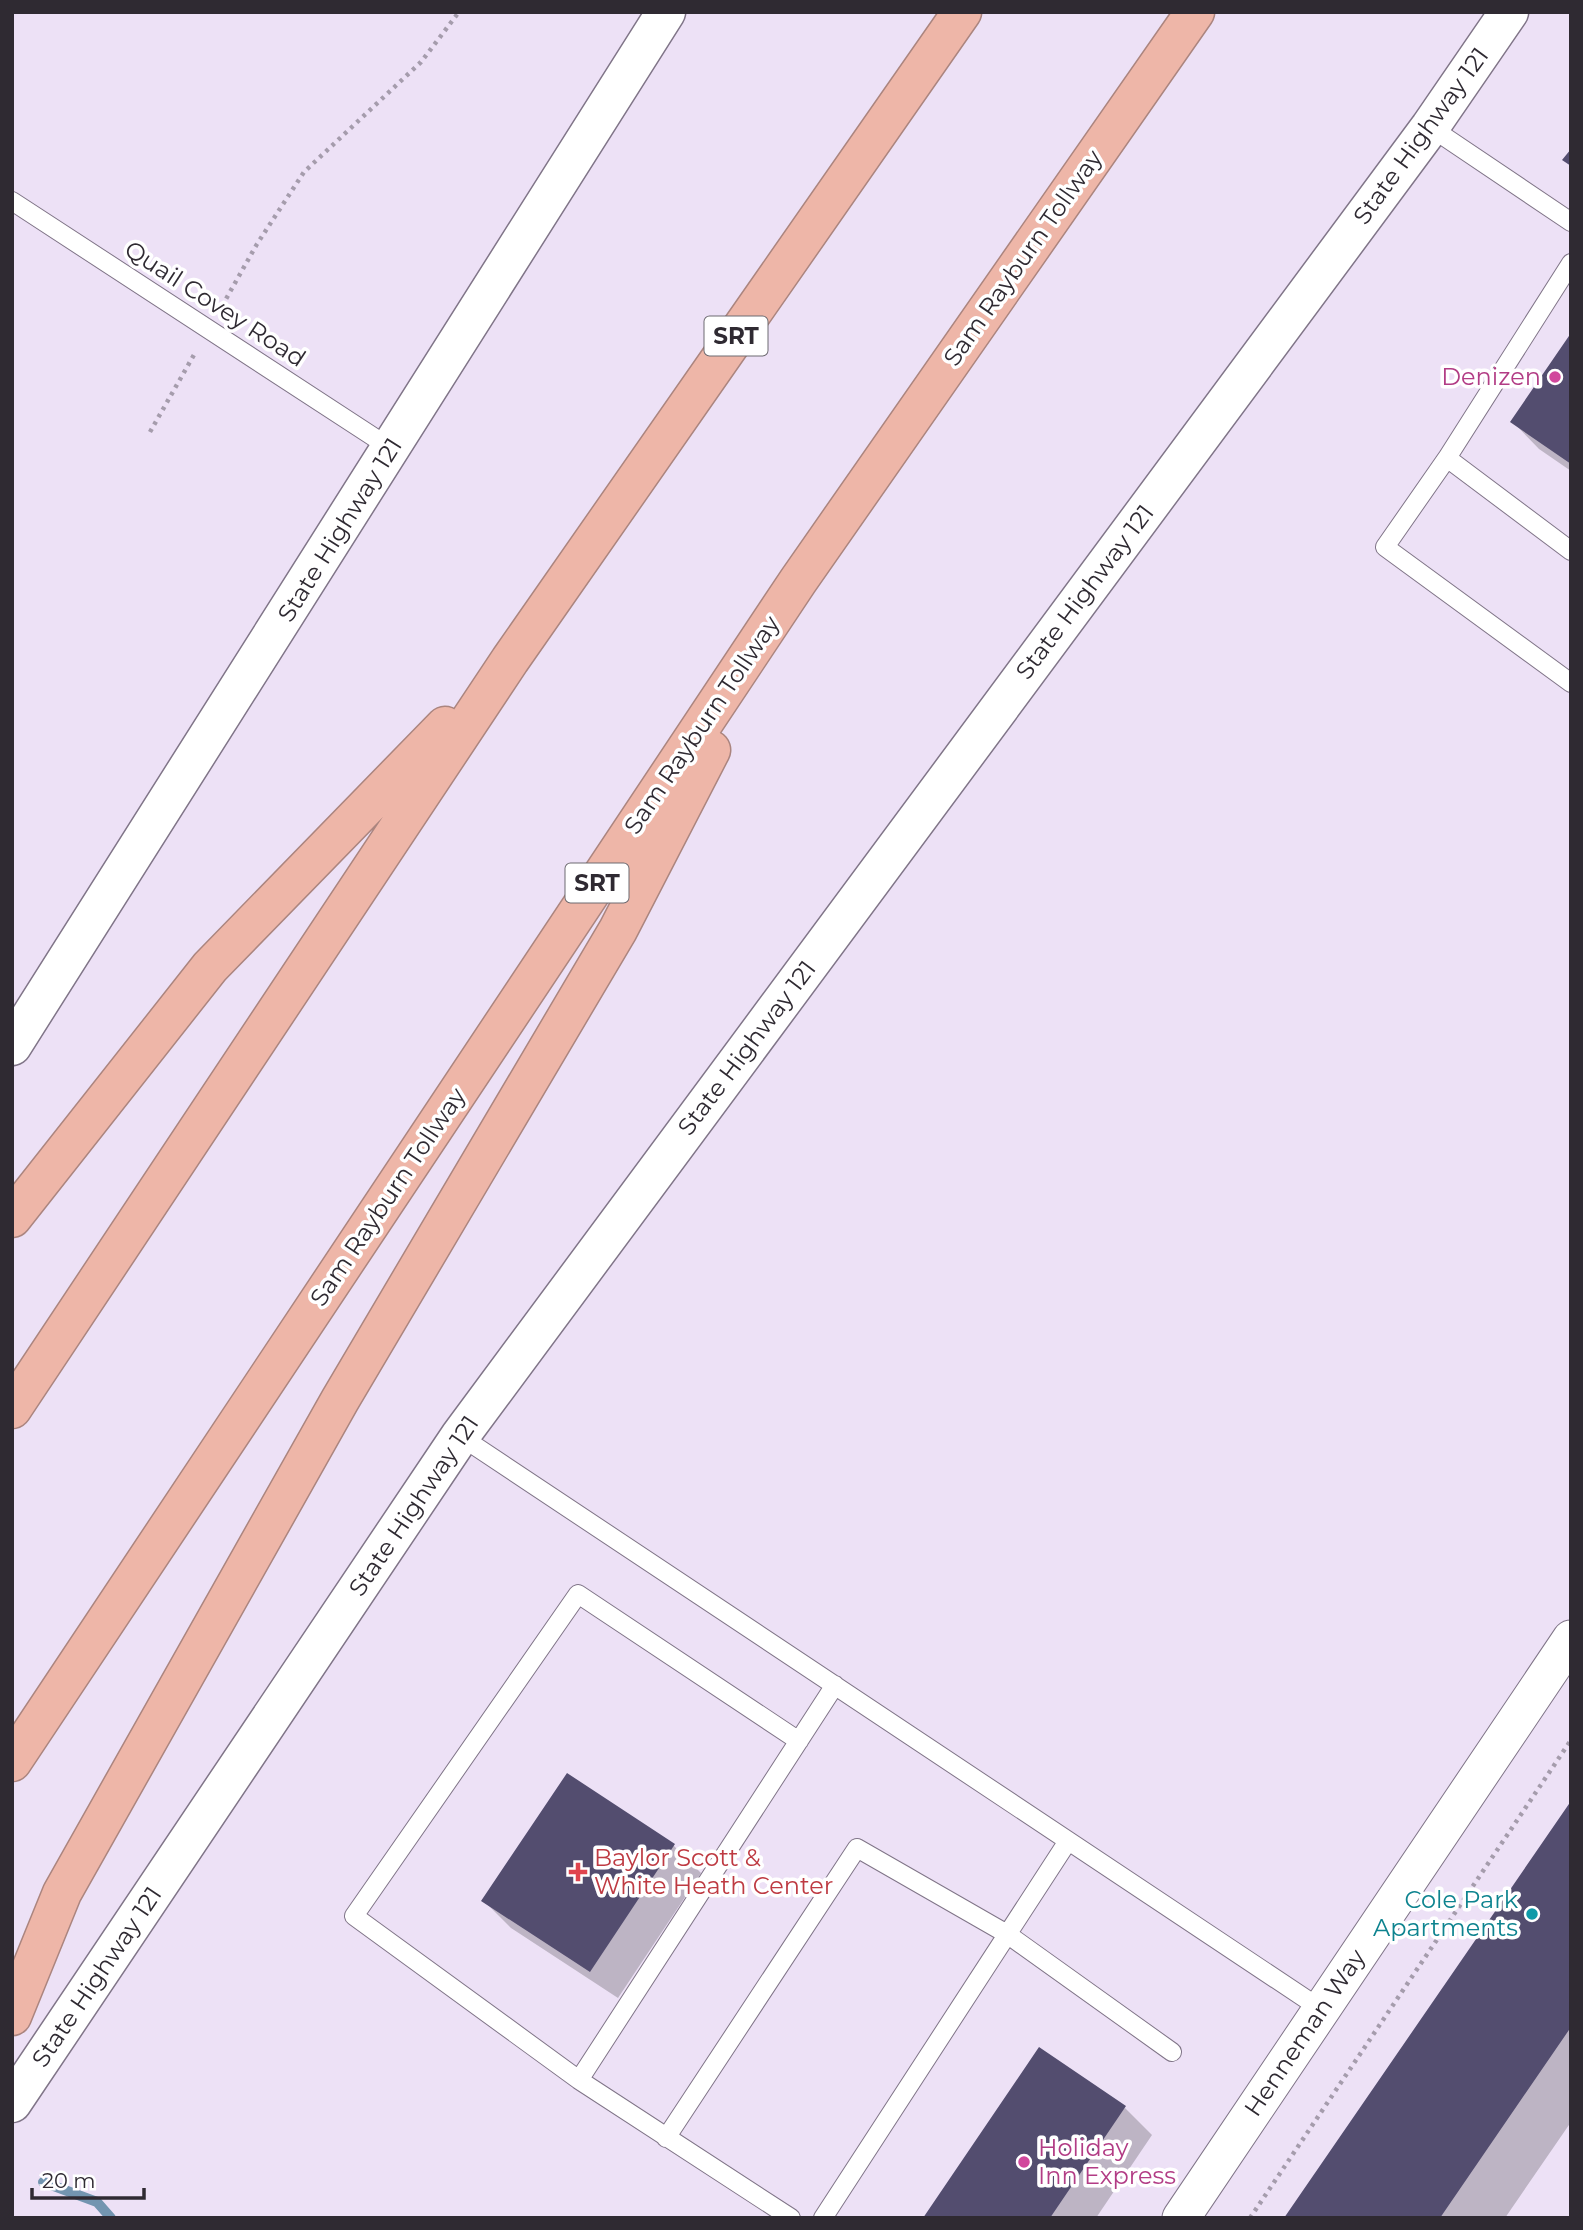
<svg xmlns="http://www.w3.org/2000/svg" width="1583" height="2230" font-family="Montserrat,sans-serif">
  <style>
    .shadow { fill: #0003 }
    .lines { fill: none; stroke-linecap: round; stroke-linejoin: round }
    .stream { stroke: #7395b0; stroke-width: 10 }
    .building { fill: #534d6f }
    .service-casing { stroke: #807588; stroke-width: 20 }
    .minor-casing { stroke: #807588; stroke-width: 39 }
    .secondary-casing { stroke: #807588; stroke-width: 41 }
    .motorway-casing { stroke: #ab857f; stroke-width: 41 }
    .path { stroke: #a59cac; stroke-width: 4.5; stroke-dasharray: 3.5 5; stroke-linecap: butt }
    .service { stroke: #fff; stroke-width: 18 }
    .minor { stroke: #fff; stroke-width: 37 }
    .secondary { stroke: #fff; stroke-width: 38 }
    .motorway { stroke: #eeb6a8; stroke-width: 38 }
    .hotel-dot { fill: #d1479c; stroke: #fff; stroke-width: 2.5 }
    .health-dot { fill: #e0444e; stroke: #fff; stroke-width: 2.5 }
    .culture-dot { fill: #0f9aa8; stroke: #fff; stroke-width: 2.5 }
    .labels { text-anchor: middle; stroke-width: 7; stroke-linejoin: round; paint-order: stroke }
    .shield { fill: #fff; stroke: #6d6a70; stroke-width: 2 }
    .shield-label { font-size: 23px; font-weight: bold; fill: #2f2a32 }
    .street-label { font-size: 24px; fill: #2f2a32; stroke: #fff }
    .hotel-label { font-size: 24px; fill: #b23c85; stroke: #fff; text-anchor: end }
    .health-label { font-size: 24px; fill: #be3a42; stroke: #fff; text-anchor: start }
    .culture-label { font-size: 24px; fill: #0d838f; stroke: #fff; text-anchor: end }
  </style>
  <rect width="100%" height="100%" fill="#ede1f6"/>
  <path class="shadow" d="M 1571,336 L 1571,471 L 1539,449 L 1512,421 Z
    M 568,1775 L 674,1846 L 701,1873 L 618,1998 L 511,1928 L 483,1900 Z
    M 1571,1804 L 1571,2122 L 1505,2218 L 1286,2218 Z
    M 1125,2108 L 1152,2135 L 1096,2218 L 925,2218 Z"/>
  <g class="lines">
    <path class="stream" d="M 43,2182 L 97,2202 L 111,2218"/>
  </g>
  <path class="building" d="M 1571,149 L 1571,166 L 1562,160 Z
    M 1571,333 L 1571,464 L 1510,422 Z
    M 567,1773 L 675,1844 L 590,1972 L 481,1901 Z
    M 1571,1801 L 1571,2027 L 1440,2218 L 1284,2218 Z
    M 1039,2047 L 1126,2106 L 1050,2218 L 923,2218 Z"/>
  <g class="lines">
    <g class="service-casing">
      <path id="service" d="M 1430,127 L 1571,222
        M 12,201 L 392,449
        M 1571,263 L 1447,458 L 1571,551
        M 1447,458 L 1385,547 L 1571,683
        M 460,1436 L 1321,2009
        M 579,2080 L 354,1916 L 578,1594 L 799,1741
        M 666,2138 L 857,1848 L 1007,1934 L 1172,2052
        M 791,2218 L 579,2080 L 835,1685
        M 823,2218 L 1068,1841"/>
    </g>
    <g class="minor-casing">
      <path id="minor" d="M 1181,2218 L 1571,1639"/>
    </g>
    <g class="secondary-casing">
      <path id="secondary" d="M 12,1046 L 666,12
        M 12,2103 L 460,1436 L 1430,127 L 1509,12"/>
    </g>
    <g class="motorway-casing">
      <path id="motorway" d="M 12,1218 L 210,967 L 445,726
        M 12,1409 L 510,660 L 962,12
        M 12,1762 L 798,581 L 1195,12
        M 12,2016 L 62,1893 L 340,1400 L 618,930 L 711,750"/>
    </g>
    <path class="path" d="M 222,306 L 257,244 L 304,172 L 421,62 L 459,12
      M 150,432 L 195,353
      M 1250,2218 L 1571,1740"/>
    <use href="#service" class="service"/>
    <use href="#minor" class="minor"/>
    <use href="#secondary" class="secondary"/>
    <use href="#motorway" class="motorway"/>
  </g>
  <g class="hotel-dot">
    <circle cx="1555" cy="377" r="7"/>
    <circle cx="1024" cy="2162" r="7"/>
  </g>
  <path class="health-dot" d="M574.5 1861.5h7v7h7v7h-7v7h-7v-7h-7v-7h7z"/>
  <circle class="culture-dot" cx="1532" cy="1914" r="7"/>
  <g class="labels">
    <g class="shield">
      <rect x="704.5" y="316.5" width="63" height="39" rx="5"/>
      <rect x="565.5" y="863.5" width="63" height="39" rx="5"/>
    </g>
    <g class="shield-label">
      <text x="736" y="344">SRT</text>
      <text x="597" y="891">SRT</text>
    </g>
    <g class="street-label">
      <text transform="translate(1421 136) rotate(-54)" y="8">State Highway 121</text>
      <text transform="translate(1023 258) rotate(-55)" y="8">Sam Rayburn Tollway</text>
      <text transform="translate(215 304) rotate(33)" y="8">Quail Covey Road</text>
      <text transform="translate(340 530) rotate(-58)" y="8">State Highway 121</text>
      <text transform="translate(1085 592) rotate(-53)" y="8">State Highway 121</text>
      <text transform="translate(702 725) rotate(-56)" y="8">Sam Rayburn Tollway</text>
      <text transform="translate(747 1048) rotate(-53)" y="8">State Highway 121</text>
      <text transform="translate(388 1197) rotate(-56)" y="8">Sam Rayburn Tollway</text>
      <text transform="translate(414 1506) rotate(-56)" y="8">State Highway 121</text>
      <text transform="translate(97 1977) rotate(-56)" y="8">State Highway 121</text>
      <text transform="translate(1305 2033) rotate(-56)" y="8">Henneman Way</text>
    </g>
    <g class="hotel-label">
      <text x="1541" y="385">Denizen</text>
      <text x="1038" y="2156" text-anchor="start">Holiday<tspan x="1038" dy="28">Inn Express</tspan></text>
    </g>
    <g class="health-label">
      <text x="594" y="1866">Baylor Scott &amp;<tspan x="594" dy="28">White Heath Center</tspan></text>
    </g>
    <g class="culture-label">
      <text x="1518" y="1908">Cole Park<tspan x="1518" dy="28">Apartments</tspan></text>
    </g>
  </g>
  <rect width="1583" height="2230" fill="none" stroke="#2f2a32" stroke-width="28"/>
  <path d="M32 2188v10h112v-10" fill="none" stroke="#2f2a32" stroke-width="3.5"/>
  <text x="42" y="2188" font-size="21" fill="#2f2a32" stroke="#ffffff" stroke-width="5" paint-order="stroke">20 m</text>
</svg>
